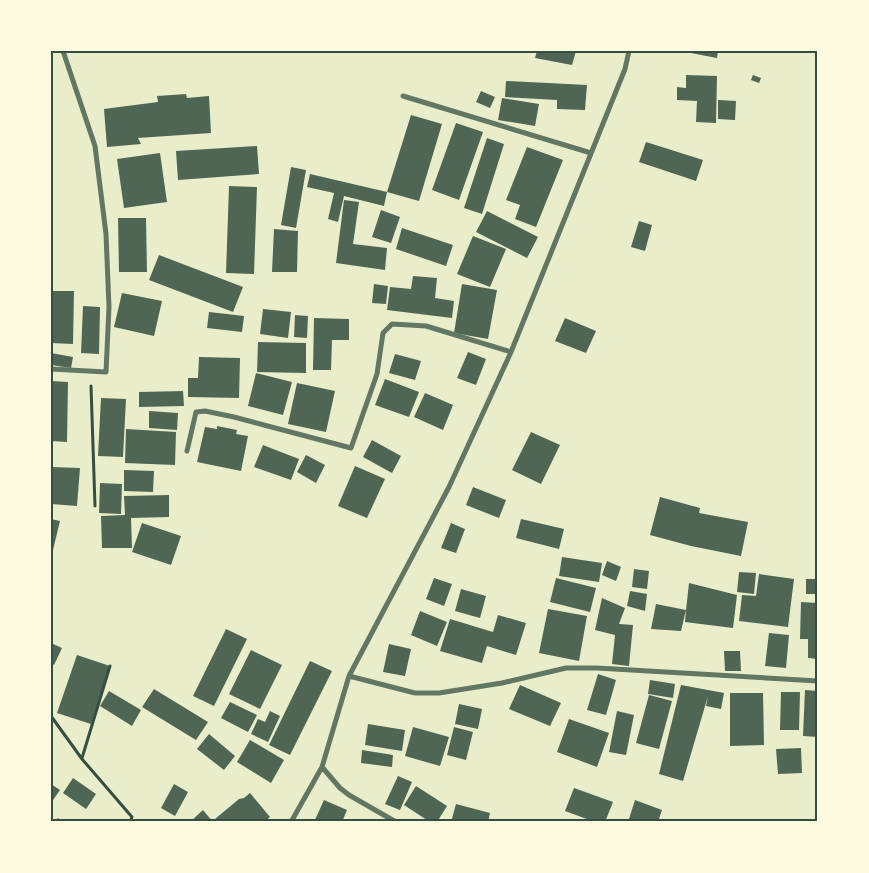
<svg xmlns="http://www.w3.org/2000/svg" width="869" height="873" font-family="Raleway,sans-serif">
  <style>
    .building { fill: #4f6655 }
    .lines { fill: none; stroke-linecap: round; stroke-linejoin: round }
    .path { stroke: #344e41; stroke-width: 3 }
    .minor { stroke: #617663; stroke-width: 5 }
    .neatline { fill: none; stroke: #344e41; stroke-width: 2 }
  </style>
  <rect width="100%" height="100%" fill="#e9edc9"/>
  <path class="building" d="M 537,51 L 576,51 L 572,65 L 535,58 Z
    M 680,51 L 718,51 L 717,58 Z
    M 686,75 L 717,76 L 716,123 L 696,122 L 697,101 L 677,100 L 677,87 L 686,88 Z
    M 753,75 L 761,78 L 759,83 L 751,80 Z
    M 506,81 L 587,85 L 585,110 L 557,109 L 557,100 L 505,97 Z
    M 481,91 L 495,97 L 490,108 L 476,102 Z
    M 186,94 L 187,98 L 209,96 L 211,133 L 138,138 L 141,144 L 107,147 L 104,109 L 158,102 L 157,96 Z
    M 502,98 L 539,104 L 535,126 L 498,120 Z
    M 718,100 L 736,101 L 735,120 L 718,119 Z
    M 411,115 L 442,124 L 419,201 L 387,192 Z
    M 456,123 L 483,132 L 459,200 L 432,190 Z
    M 487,138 L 504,144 L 482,214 L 464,208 Z
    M 646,142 L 703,160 L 696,181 L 639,162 Z
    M 257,146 L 259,174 L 178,180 L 176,151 Z
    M 527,147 L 563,160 L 536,227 L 515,219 L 520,205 L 506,200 Z
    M 160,153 L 167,202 L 124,208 L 117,159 Z
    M 291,167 L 306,170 L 296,228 L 281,225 Z
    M 310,174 L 387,192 L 384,206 L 344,196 L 338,222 L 328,219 L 334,193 L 307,187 Z
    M 229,186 L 257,187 L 254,274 L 226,273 Z
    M 344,200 L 359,202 L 353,244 L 387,248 L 385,270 L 336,263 Z
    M 381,210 L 400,217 L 391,243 L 372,237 Z
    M 487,211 L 538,237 L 527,258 L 476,232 Z
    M 118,218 L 146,218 L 147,272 L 119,272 Z
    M 639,221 L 652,225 L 645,251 L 631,247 Z
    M 402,228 L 453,245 L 446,266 L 396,249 Z
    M 274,229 L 298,231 L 297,272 L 272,272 Z
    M 473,236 L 506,249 L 490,287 L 457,274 Z
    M 159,255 L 243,287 L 233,312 L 149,280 Z
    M 413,276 L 437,278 L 435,298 L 454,301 L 452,318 L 387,310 L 390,287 L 411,289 Z
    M 374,284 L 388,286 L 386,304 L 372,303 Z
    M 462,284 L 497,290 L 488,339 L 454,333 Z
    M 51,291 L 74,291 L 73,344 L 51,343 Z
    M 122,293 L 162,301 L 154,336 L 114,327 Z
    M 83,306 L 100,307 L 99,354 L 81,353 Z
    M 263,309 L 291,312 L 288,338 L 260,334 Z
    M 209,312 L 244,316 L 242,332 L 207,328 Z
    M 295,315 L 308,316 L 307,338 L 294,337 Z
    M 314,318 L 349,319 L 349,340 L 332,340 L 331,370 L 313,370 Z
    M 565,318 L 596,331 L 586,353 L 555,341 Z
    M 258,342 L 306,343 L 306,373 L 257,372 Z
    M 468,352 L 486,359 L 476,385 L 457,378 Z
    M 51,353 L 73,357 L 71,368 L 51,365 Z
    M 395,354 L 421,361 L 415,380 L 389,373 Z
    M 199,357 L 240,358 L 239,398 L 188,397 L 188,378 L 198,378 Z
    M 256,373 L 292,382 L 283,415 L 248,406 Z
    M 385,379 L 419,392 L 409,417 L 375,405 Z
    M 51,381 L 68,382 L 67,442 L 51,441 Z
    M 297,383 L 335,391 L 326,432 L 288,424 Z
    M 183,391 L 184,406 L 139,407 L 139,392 Z
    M 425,393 L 453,405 L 443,430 L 414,417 Z
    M 101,398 L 126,399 L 123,457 L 98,456 Z
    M 149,411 L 178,413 L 177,430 L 149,428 Z
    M 217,426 L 237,430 L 236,434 L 248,436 L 241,471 L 197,462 L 205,427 L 217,429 Z
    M 126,429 L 176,432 L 175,465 L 125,463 Z
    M 531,432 L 560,445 L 541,484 L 512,470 Z
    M 372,440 L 401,456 L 392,473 L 363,457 Z
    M 263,445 L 299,459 L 291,480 L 254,467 Z
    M 306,455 L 325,465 L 316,483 L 297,472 Z
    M 355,466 L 385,479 L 367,518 L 338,506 Z
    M 51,467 L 80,468 L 77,506 L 51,504 Z
    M 124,470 L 154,471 L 153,492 L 124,491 Z
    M 100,483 L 122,484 L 121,514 L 99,513 Z
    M 473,487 L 506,500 L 499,518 L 466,505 Z
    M 169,495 L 169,517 L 131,518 L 132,548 L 102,548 L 101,516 L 125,515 L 124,496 Z
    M 660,497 L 700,508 L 699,513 L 748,522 L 741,556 L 691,546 L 650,535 Z
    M 51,519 L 60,521 L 52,554 L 51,554 Z
    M 521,519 L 564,529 L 559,549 L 516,538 Z
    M 142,523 L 181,536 L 171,565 L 132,552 Z
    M 451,523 L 465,529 L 456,553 L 441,548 Z
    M 562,557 L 602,563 L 599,582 L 559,576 Z
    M 607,561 L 621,567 L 616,581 L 602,575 Z
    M 634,569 L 649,571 L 647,589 L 632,587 Z
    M 739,572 L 756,573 L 754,594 L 737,592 Z
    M 759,574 L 794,579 L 788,627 L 739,621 L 742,595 L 756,596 Z
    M 434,578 L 452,584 L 444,606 L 426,599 Z
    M 556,578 L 596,588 L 590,612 L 550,602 Z
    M 806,579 L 818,579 L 818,594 L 806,594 Z
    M 689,583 L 737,595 L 733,628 L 685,622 L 686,610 L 681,631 L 651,629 L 656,604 L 686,610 Z
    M 461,589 L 486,596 L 480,618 L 455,611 Z
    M 630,591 L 647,594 L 645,611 L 627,606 Z
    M 602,598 L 625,608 L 619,624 L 633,625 L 629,666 L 612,664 L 615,635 L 595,630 Z
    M 801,602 L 818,603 L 818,659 L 808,658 L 808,639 L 800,639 Z
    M 548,609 L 587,616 L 579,661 L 539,653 Z
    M 420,611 L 447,622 L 437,646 L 411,635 Z
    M 498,615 L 526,623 L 516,655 L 487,646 L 482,663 L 440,651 L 450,619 L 493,632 Z
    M 226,629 L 247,639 L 214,706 L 193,696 Z
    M 769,633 L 789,635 L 786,668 L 765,666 Z
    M 51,643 L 62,648 L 54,665 L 51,663 Z
    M 389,644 L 411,649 L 405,676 L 383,672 Z
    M 251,650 L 282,665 L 260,709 L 229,694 Z
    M 724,651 L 740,651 L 741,671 L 725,671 Z
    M 77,655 L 110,666 L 91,724 L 57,713 Z
    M 310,661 L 332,671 L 290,755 L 269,745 Z
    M 598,674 L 616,680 L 606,715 L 587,710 Z
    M 650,680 L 675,684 L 673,698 L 648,694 Z
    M 520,685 L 561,703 L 550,726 L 509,709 Z
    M 681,685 L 724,693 L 721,709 L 706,706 L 708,696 L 683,781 L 659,774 Z
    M 154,689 L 208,722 L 196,740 L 142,707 Z
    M 805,690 L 818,691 L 818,737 L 803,736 Z
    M 109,691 L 141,710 L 132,726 L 100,706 Z
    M 781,692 L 800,692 L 799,730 L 780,730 Z
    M 730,693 L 763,693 L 764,745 L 730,746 Z
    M 649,695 L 672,701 L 659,749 L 636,743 Z
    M 230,702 L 257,715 L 248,732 L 221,718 Z
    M 459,704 L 482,709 L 478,729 L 455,724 Z
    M 270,711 L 280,716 L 268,742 L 251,734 L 258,719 L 265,722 Z
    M 617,711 L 634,715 L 626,755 L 609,752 Z
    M 569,719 L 609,733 L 597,767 L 557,752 Z
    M 368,724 L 405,730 L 402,751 L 365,745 Z
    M 413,727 L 449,737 L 440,766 L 405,756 Z
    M 454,727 L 473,732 L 466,760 L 447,755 Z
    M 209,734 L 235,756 L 224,770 L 197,749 Z
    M 250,740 L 284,760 L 271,783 L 237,762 Z
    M 801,748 L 802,773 L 778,774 L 776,749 Z
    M 362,750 L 393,755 L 392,767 L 361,763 Z
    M 398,776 L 412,782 L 400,810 L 385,804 Z
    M 73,778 L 96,794 L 86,809 L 63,793 Z
    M 51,784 L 60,790 L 51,803 Z
    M 174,784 L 188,792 L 175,816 L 161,808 Z
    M 416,786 L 447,806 L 437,822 L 430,822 L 404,805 Z
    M 574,788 L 613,802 L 605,822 L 595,822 L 565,811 Z
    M 250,793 L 270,817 L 264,822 L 217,822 L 215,819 L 239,799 L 244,798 Z
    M 324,800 L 347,810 L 342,822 L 314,822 Z
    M 635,800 L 662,810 L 658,822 L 628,822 Z
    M 456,804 L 490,813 L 488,822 L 451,822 Z
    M 203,810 L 213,822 L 190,822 Z"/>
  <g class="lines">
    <path class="path" d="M 91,386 L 95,506
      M 51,716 L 82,759 L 132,817 L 130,822
      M 82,758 L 110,666"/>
    <path class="minor" d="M 403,96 L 591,153
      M 51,369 L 106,372 L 109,307 L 106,234 L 95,146 L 63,51
      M 187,451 L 196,412 L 205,411 L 234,417 L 351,448 L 377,374 L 383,333 L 392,324 L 426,326 L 511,352
      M 349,676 L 415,693 L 439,693 L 502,683 L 566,668 L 597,668 L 818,681
      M 322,767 L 340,788 L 349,795 L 396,822
      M 58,821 L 59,822
      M 291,822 L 322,767 L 349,676 L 449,487 L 511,352 L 625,69 L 629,51"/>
  </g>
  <rect width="869" height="873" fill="none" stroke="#fefae0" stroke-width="105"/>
  <rect x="52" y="52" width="764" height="768" class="neatline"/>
</svg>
